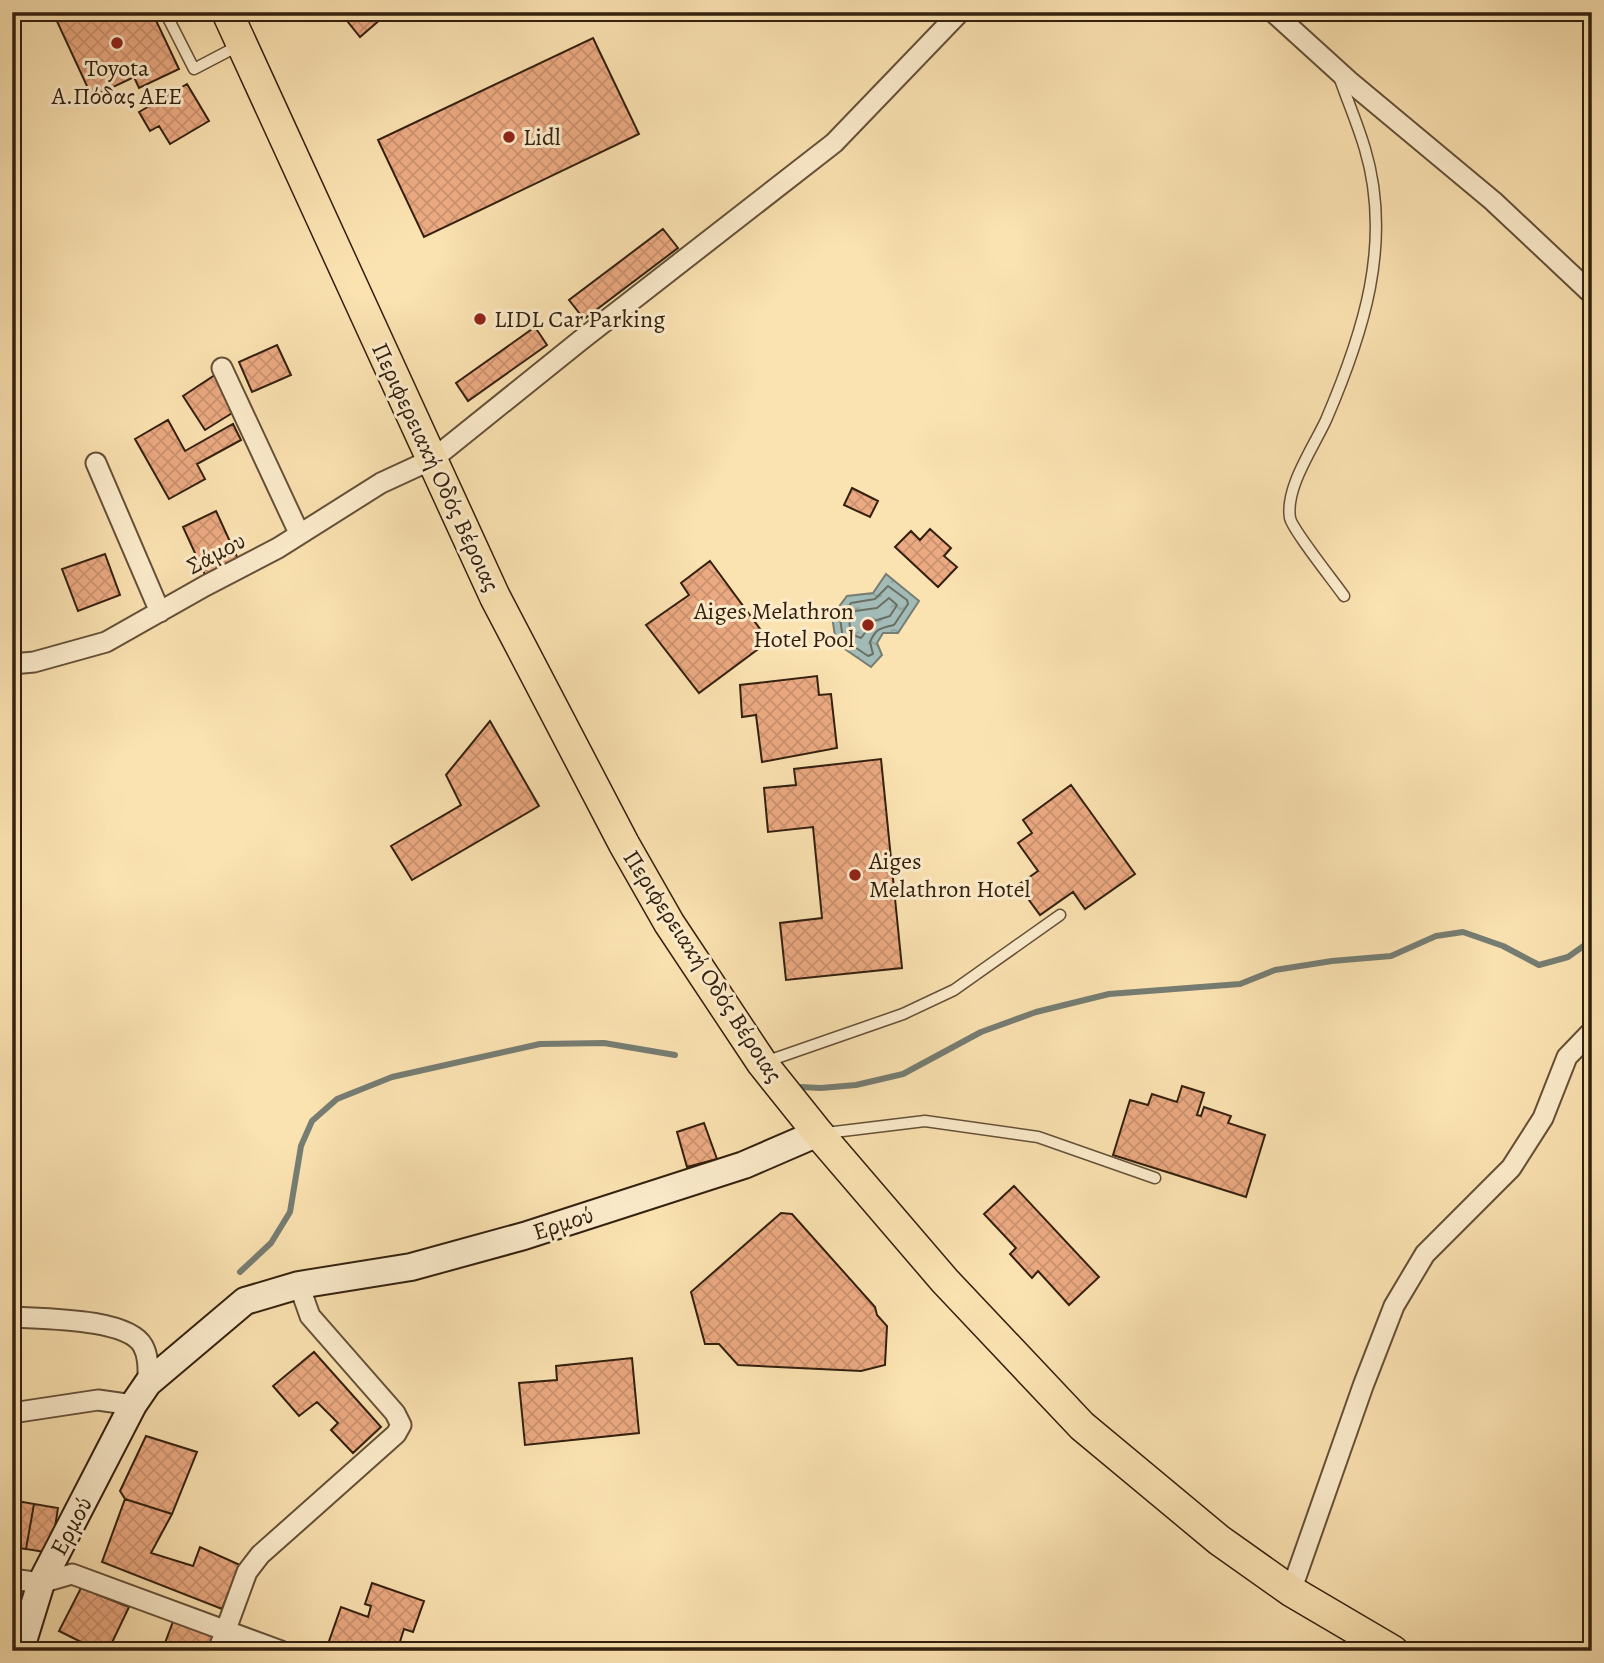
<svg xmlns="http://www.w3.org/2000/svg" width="1604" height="1663" font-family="Alegreya,serif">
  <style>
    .water { fill: url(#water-ripples); stroke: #767d73; stroke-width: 2 }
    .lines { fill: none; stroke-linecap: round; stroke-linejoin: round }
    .shore { stroke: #6b6e62; stroke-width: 2 }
    .stream { stroke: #767d73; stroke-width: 6 }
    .building { fill: url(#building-cross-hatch); stroke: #33200f; stroke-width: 2 }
    .lane-casing { stroke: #655038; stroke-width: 13 }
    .street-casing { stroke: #655038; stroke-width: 23 }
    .secondary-casing { stroke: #33200f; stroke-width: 30 }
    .primary-casing { stroke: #33200f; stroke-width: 33 }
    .lane { stroke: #fceccc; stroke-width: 10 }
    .street { stroke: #fceccc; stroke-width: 19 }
    .secondary { stroke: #fceccc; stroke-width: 26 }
    .primary { stroke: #fbe2b1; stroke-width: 30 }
    .poi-dot { fill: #8f2418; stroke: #fceccc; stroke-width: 2.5 }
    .labels { text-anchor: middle; stroke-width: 6; stroke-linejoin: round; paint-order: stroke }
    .poi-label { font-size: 24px; fill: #33200f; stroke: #fceccc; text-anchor: start }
    .street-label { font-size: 24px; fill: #33200f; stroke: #fceccc }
  </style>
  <defs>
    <pattern id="water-ripples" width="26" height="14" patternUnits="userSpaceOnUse" patternTransform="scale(1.75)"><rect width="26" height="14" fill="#a3bbb6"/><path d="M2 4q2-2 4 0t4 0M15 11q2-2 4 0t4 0" fill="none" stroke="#8da09b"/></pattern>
    <pattern id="building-cross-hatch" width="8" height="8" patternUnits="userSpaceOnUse" patternTransform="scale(1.75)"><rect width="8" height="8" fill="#ecaa82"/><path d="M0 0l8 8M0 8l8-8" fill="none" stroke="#cb926f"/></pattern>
  </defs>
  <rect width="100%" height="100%" fill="#fbe2b1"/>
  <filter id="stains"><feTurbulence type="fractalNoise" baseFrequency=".00286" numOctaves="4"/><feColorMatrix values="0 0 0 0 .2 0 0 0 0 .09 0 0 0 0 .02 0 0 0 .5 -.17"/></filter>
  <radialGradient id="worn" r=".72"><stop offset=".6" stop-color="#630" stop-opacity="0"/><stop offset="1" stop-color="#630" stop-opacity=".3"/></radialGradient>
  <path class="water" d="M 886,574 L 919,601 L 898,633 L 883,633 L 877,643 L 882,655 L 871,667 L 836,643 L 832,616 L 847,596 L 873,593 Z"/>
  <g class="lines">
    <path class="shore" d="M 888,586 L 907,600 L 908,604 L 894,625 C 881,628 876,628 870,642 L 873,654 L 868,656 L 843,639 L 840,618 L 851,603 L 875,599 Z
      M 889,598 L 897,605 L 890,616 L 874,621 L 861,638 L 851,634 L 849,620 L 855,611 L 877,608 Z"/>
    <path class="stream" d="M 800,1087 L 821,1088 L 856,1085 L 903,1074 L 981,1032 L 1036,1012 L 1109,994 L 1240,984 L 1275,970 L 1332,961 L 1391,956 L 1436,936 L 1463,932 L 1503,946 L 1539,965 L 1568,957 L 1592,940
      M 240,1272 L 271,1243 L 290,1212 L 301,1146 L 312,1121 L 337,1099 L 392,1077 L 540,1044 L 604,1043 L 675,1055"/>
  </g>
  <path class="building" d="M 65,12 L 152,12 L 179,69 L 139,88 L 134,77 L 92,97 L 55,17 Z
    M 340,12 L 389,12 L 360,37 Z
    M 593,38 L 639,134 L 424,237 L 378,140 Z
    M 187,84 L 209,121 L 170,144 L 159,126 L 150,131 L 139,112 Z
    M 663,229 L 678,248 L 584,319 L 569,300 Z
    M 535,327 L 547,345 L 468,401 L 456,383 Z
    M 277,345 L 291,375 L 252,392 L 239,362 Z
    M 215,375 L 237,410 L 205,430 L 183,396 Z
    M 168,420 L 185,451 L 233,424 L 241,440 L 197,464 L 205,479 L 169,499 L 135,439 Z
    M 852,488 L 878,501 L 870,517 L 844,505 Z
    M 216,511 L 238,559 L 205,575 L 183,527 Z
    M 930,529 L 951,548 L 944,556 L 957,567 L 938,587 L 895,547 L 911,531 L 920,540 Z
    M 105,554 L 120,595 L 78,611 L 62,569 Z
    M 710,561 L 769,641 L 699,693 L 646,625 L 689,595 L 681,583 Z
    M 817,676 L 819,695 L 831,694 L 837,748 L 762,762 L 756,715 L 742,717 L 740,685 Z
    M 490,721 L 539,806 L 412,880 L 391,846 L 461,805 L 446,775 Z
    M 881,759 L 902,968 L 786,980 L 780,923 L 822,918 L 813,827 L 768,832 L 764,788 L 796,785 L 794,769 Z
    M 1071,785 L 1135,874 L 1085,909 L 1073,892 L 1040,915 L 1018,885 L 1038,871 L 1018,843 L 1032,833 L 1023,820 Z
    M 1182,1086 L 1204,1093 L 1197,1115 L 1201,1116 L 1204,1107 L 1231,1116 L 1228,1123 L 1265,1135 L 1246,1197 L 1113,1155 L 1130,1100 L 1148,1105 L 1152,1094 L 1177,1102 Z
    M 704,1123 L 717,1159 L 687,1167 L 677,1132 Z
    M 1014,1186 L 1099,1277 L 1069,1305 L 1038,1271 L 1032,1278 L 1010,1254 L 1016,1248 L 984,1214 Z
    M 781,1213 L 792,1214 L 875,1307 L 877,1315 L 887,1326 L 885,1365 L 861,1371 L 738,1365 L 719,1344 L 705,1344 L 691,1292 Z
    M 314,1352 L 381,1427 L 353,1453 L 331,1430 L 338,1423 L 317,1402 L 299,1416 L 273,1386 Z
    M 632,1358 L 639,1433 L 525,1445 L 519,1383 L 557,1380 L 556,1366 Z
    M 146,1436 L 197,1452 L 172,1514 L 125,1499 L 120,1491 Z
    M 125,1499 L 172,1514 L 151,1553 L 193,1566 L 200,1547 L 240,1565 L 222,1609 L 102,1562 Z
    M 12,1500 L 34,1504 L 26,1549 L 12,1547 Z
    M 34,1504 L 58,1508 L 51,1553 L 26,1549 Z
    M 372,1583 L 424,1601 L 413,1632 L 404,1629 L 397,1651 L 338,1651 L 327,1647 L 341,1607 L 368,1617 L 371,1606 L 365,1604 Z
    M 81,1588 L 129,1607 L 108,1651 L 99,1651 L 59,1631 Z
    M 174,1619 L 217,1632 L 210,1651 L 162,1651 Z"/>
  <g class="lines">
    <g class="lane-casing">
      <path id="lane" d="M 165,12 L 194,69 L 238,46
        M 1340,79 C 1348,102 1358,125 1365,149 C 1393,243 1363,334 1326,420 C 1313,448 1285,488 1290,518 C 1292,529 1335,583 1344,596
        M 765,1062 L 903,1014 L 954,990 L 1060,915
        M 826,1133 L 925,1121 L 1038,1137 L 1155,1178"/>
    </g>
    <g class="street-casing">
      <path id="street" d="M 1273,12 L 1349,81 L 1493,201 L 1592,294
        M 222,368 L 299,533
        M 96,463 L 160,612
        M 12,664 L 34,662 L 106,642 L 205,586 L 278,548 L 381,483 L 433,459 L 581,340 L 834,143 L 960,12
        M 12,1317 C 42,1319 128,1318 143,1346 C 149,1357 148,1370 148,1383
        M 12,1413 L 98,1400 L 133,1405
        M 12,1579 L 41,1583 L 72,1574 L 281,1651
        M 1291,1591 L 1363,1386 L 1394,1306 L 1425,1254 L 1511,1168 L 1543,1118 L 1567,1057 L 1592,1031
        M 218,1651 L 247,1572 L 260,1555 L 396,1434 L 401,1425 L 395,1413 L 310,1316 L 299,1285"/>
    </g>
    <g class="secondary-casing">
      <path id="secondary" d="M 20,1651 L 41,1583 L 133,1405 L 148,1383 L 245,1301 L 299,1285 L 411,1267 L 524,1236 L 744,1165 L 818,1133"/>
    </g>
    <g class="primary-casing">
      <path id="primary" d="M 227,12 L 495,597 L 624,844 L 669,923 L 762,1063 L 818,1133 L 945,1281 L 1082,1426 L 1219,1540 L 1291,1591 L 1393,1651"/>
    </g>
    <use href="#lane" class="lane"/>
    <use href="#street" class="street"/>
    <use href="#secondary" class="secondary"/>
    <use href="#primary" class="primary"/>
  </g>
  <g class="poi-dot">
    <circle cx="117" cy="43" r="7"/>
    <circle cx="509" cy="137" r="7"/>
    <circle cx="480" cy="319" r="7"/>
    <circle cx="868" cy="625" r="7"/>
    <circle cx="855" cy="875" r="7"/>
  </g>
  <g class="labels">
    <g class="poi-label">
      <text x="117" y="76" text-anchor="middle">Toyota<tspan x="117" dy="28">Α.Πόδας ΑΕΕ</tspan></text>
      <text x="523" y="145">Lidl</text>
      <text x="494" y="327">LIDL Car Parking</text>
      <text x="854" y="619" text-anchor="end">Aiges Melathron<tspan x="854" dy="28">Hotel Pool</tspan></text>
      <text x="869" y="869">Aiges<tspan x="869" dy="28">Melathron Hotel</tspan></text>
    </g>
    <g class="street-label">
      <text transform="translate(436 467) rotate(65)" y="8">Περιφερειακή Οδός Βέροιας</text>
      <text transform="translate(216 553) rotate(-28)" y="8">Σάμου</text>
      <text transform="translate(703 966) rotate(57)" y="8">Περιφερειακή Οδός Βέροιας</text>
      <text transform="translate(563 1223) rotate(-18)" y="8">Ερμού</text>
      <text transform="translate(71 1526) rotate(-62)" y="8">Ερμού</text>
    </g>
  </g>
  <rect width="1604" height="1663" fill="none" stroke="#fbe2b1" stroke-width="42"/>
  <rect x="14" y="14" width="1576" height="1635" fill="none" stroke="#33200f" stroke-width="3.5"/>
  <rect x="21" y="21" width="1562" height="1621" fill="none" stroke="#33200f" stroke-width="2"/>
  <rect width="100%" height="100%" filter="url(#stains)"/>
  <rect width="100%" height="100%" fill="url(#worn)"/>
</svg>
